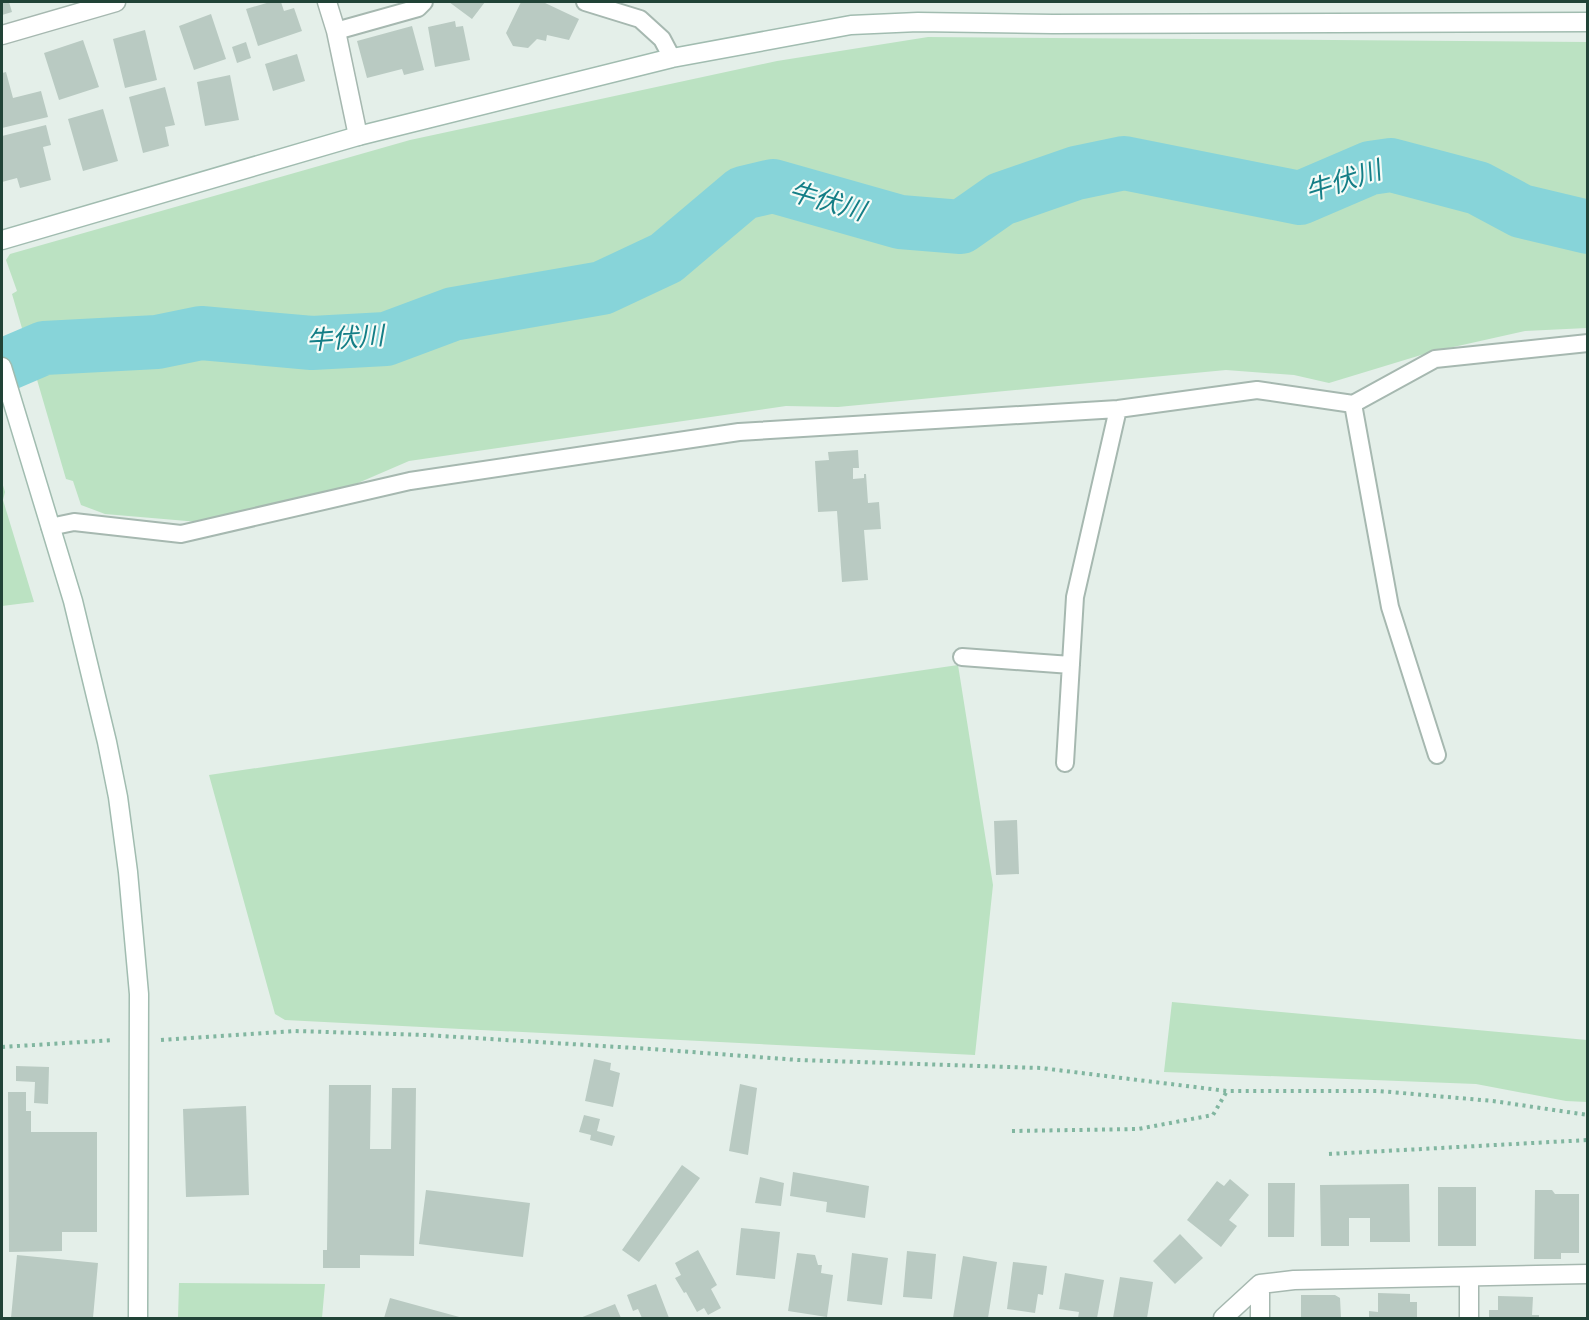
<svg xmlns="http://www.w3.org/2000/svg" width="1589" height="1320" font-family="Jost,'Noto Sans JP',sans-serif">
  <style>
    .green { fill: #bbe2c2 }
    .lines { fill: none; stroke-linecap: round; stroke-linejoin: round }
    .river { stroke: #87d4d9; stroke-width: 54 }
    .building { fill: #b9cac2 }
    .lane-casing { stroke: #a6b8b0; stroke-width: 20 }
    .street-casing { stroke: #a6b8b0; stroke-width: 21 }
    .secondary-casing { stroke: #a1bcb0; stroke-width: 21 }
    .path { stroke: #81b6a0; stroke-width: 4; stroke-dasharray: 3 4.5; stroke-linecap: butt }
    .lane { stroke: #fff; stroke-width: 16 }
    .street { stroke: #fff; stroke-width: 18 }
    .secondary { stroke: #fff; stroke-width: 18 }
    .labels { text-anchor: middle; stroke-width: 4.5; stroke-linejoin: round; paint-order: stroke }
    .water-label { font-size: 26px; font-style: italic; fill: #147e86; stroke: #f5fbf7 }
  </style>
  <rect width="100%" height="100%" fill="#e4efe9"/>
  <path class="green" d="M 928,37 L 1587,42 L 1587,328 L 1525,331 L 1431,352 L 1329,383 L 1294,375 L 1226,370 L 838,407 L 786,406 L 409,461 L 314,502 L 222,524 L 105,514 L 81,505 L 73,481 L 66,479 L 12,294 L 17,291 L 6,260 L 10,254 L 410,140 L 777,61 Z
    M 2,482 L 5,492 L 3,500 L 34,602 L 2,606 Z
    M 958,665 L 993,885 L 975,1055 L 285,1020 L 275,1014 L 209,775 Z
    M 1172,1002 L 1587,1040 L 1587,1102 L 1566,1101 L 1476,1084 L 1164,1072 Z
    M 179,1283 L 325,1284 L 322,1318 L 178,1318 Z"/>
  <g class="lines">
    <path class="river" d="M 2,366 L 44,348 L 157,342 L 201,333 L 312,343 L 386,339 L 453,314 L 602,288 L 666,258 L 743,193 L 773,186 L 900,222 L 961,227 L 1001,199 L 1076,173 L 1124,163 L 1300,198 L 1370,168 L 1391,165 L 1478,188 L 1521,211 L 1588,227"/>
  </g>
  <path class="building" d="M 2,2 L 9,2 L 12,12 L 2,15 Z
    M 270,2 L 281,2 L 284,11 L 294,8 L 302,31 L 258,46 L 246,9 Z
    M 449,2 L 485,2 L 472,19 Z
    M 521,2 L 543,2 L 579,19 L 569,40 L 547,35 L 546,41 L 537,39 L 528,48 L 513,46 L 506,33 Z
    M 211,14 L 226,59 L 194,70 L 179,26 Z
    M 455,21 L 456,27 L 463,26 L 470,60 L 435,67 L 428,27 Z
    M 412,26 L 424,70 L 404,75 L 402,69 L 367,78 L 357,41 Z
    M 145,30 L 157,80 L 125,88 L 113,39 Z
    M 83,40 L 99,87 L 59,100 L 44,53 Z
    M 246,42 L 251,58 L 237,63 L 232,47 Z
    M 297,54 L 305,81 L 273,91 L 265,64 Z
    M 6,72 L 13,98 L 41,91 L 48,117 L 2,128 L 2,73 Z
    M 230,75 L 239,120 L 205,126 L 197,82 Z
    M 165,87 L 175,125 L 165,127 L 169,146 L 143,153 L 129,97 Z
    M 103,109 L 118,161 L 83,171 L 68,119 Z
    M 46,125 L 51,145 L 43,147 L 51,180 L 20,188 L 17,178 L 2,182 L 2,136 Z
    M 858,450 L 859,468 L 853,468 L 853,479 L 864,478 L 864,474 L 866,474 L 868,503 L 879,502 L 881,529 L 864,530 L 868,580 L 842,582 L 837,511 L 818,512 L 815,461 L 829,460 L 828,452 Z
    M 1017,820 L 1019,874 L 996,875 L 994,821 Z
    M 594,1059 L 611,1063 L 610,1070 L 620,1073 L 613,1107 L 585,1101 Z
    M 16,1066 L 49,1067 L 48,1104 L 34,1103 L 35,1082 L 16,1081 Z
    M 740,1084 L 757,1088 L 748,1155 L 729,1151 Z
    M 329,1085 L 371,1085 L 370,1149 L 391,1149 L 392,1088 L 416,1088 L 414,1256 L 360,1255 L 360,1268 L 323,1268 L 323,1250 L 327,1250 Z
    M 8,1092 L 26,1092 L 26,1111 L 31,1111 L 31,1132 L 97,1132 L 97,1232 L 62,1232 L 62,1251 L 9,1252 Z
    M 246,1106 L 249,1195 L 186,1197 L 183,1109 Z
    M 584,1115 L 600,1119 L 597,1131 L 615,1136 L 612,1146 L 590,1140 L 591,1135 L 579,1132 Z
    M 682,1165 L 700,1178 L 639,1262 L 622,1250 Z
    M 793,1172 L 869,1186 L 865,1218 L 826,1212 L 827,1202 L 790,1196 Z
    M 760,1177 L 784,1183 L 781,1206 L 755,1203 Z
    M 1230,1179 L 1249,1195 L 1229,1220 L 1237,1226 L 1221,1247 L 1187,1220 L 1217,1181 L 1224,1186 Z
    M 1268,1183 L 1295,1183 L 1294,1237 L 1268,1237 Z
    M 1409,1184 L 1410,1242 L 1370,1242 L 1370,1218 L 1349,1218 L 1349,1246 L 1321,1246 L 1320,1185 Z
    M 1438,1187 L 1476,1187 L 1476,1246 L 1438,1246 Z
    M 426,1190 L 530,1203 L 523,1257 L 419,1244 Z
    M 1535,1190 L 1552,1190 L 1555,1194 L 1579,1194 L 1579,1253 L 1561,1253 L 1561,1259 L 1534,1259 Z
    M 741,1228 L 780,1232 L 775,1279 L 736,1275 Z
    M 1180,1234 L 1203,1258 L 1175,1284 L 1153,1261 Z
    M 698,1250 L 717,1285 L 711,1289 L 721,1308 L 708,1315 L 704,1308 L 697,1312 L 686,1292 L 684,1293 L 675,1278 L 681,1275 L 675,1263 Z
    M 907,1251 L 936,1254 L 932,1299 L 903,1297 Z
    M 797,1253 L 815,1255 L 818,1265 L 822,1265 L 821,1273 L 833,1275 L 827,1317 L 788,1311 Z
    M 852,1253 L 888,1258 L 882,1305 L 847,1301 Z
    M 17,1255 L 98,1263 L 93,1318 L 11,1318 Z
    M 963,1256 L 997,1262 L 988,1318 L 953,1318 Z
    M 1013,1262 L 1047,1266 L 1043,1295 L 1038,1294 L 1035,1313 L 1007,1309 Z
    M 1065,1273 L 1104,1280 L 1097,1318 L 1078,1318 L 1079,1312 L 1059,1309 Z
    M 1120,1277 L 1153,1282 L 1147,1318 L 1113,1318 Z
    M 656,1284 L 669,1318 L 642,1318 L 638,1309 L 633,1311 L 627,1295 Z
    M 1378,1293 L 1410,1294 L 1410,1302 L 1417,1302 L 1417,1318 L 1369,1318 L 1369,1311 L 1378,1312 Z
    M 1301,1295 L 1335,1295 L 1340,1298 L 1341,1318 L 1301,1318 Z
    M 1498,1296 L 1533,1297 L 1532,1315 L 1539,1315 L 1539,1318 L 1489,1318 L 1489,1310 L 1498,1310 Z
    M 390,1298 L 463,1318 L 384,1318 Z
    M 615,1304 L 621,1318 L 580,1318 Z"/>
  <g class="lines">
    <g class="lane-casing">
      <path id="lane" d="M 585,2 L 640,19 L 662,39 L 672,58
        M 336,31 L 418,8 L 424,2
        M 1353,404 L 1390,607 L 1437,755
        M 50,527 L 74,522 L 181,534 L 410,481 L 739,432 L 1118,409 L 1257,390 L 1353,404 L 1435,359 L 1588,343
        M 962,657 L 1071,665
        M 1065,763 L 1075,597 L 1118,409"/>
    </g>
    <g class="street-casing">
      <path id="street" d="M 327,2 L 336,31 L 358,136
        M 2,35 L 116,2
        M 1260,1284 L 1260,1318
        M 1223,1318 L 1260,1284 L 1294,1280 L 1588,1274
        M 1469,1318 L 1469,1278"/>
    </g>
    <g class="secondary-casing">
      <path id="secondary" d="M 2,240 L 358,136 L 672,58 L 851,25 L 918,22 L 1053,24 L 1588,22
        M 2,367 L 73,601 L 107,742 L 118,797 L 128,872 L 139,994 L 138,1318"/>
    </g>
    <path class="path" d="M 161,1040 L 294,1031 L 426,1035 L 651,1049 L 798,1060 L 1041,1068 L 1227,1091 L 1379,1091 L 1493,1101 L 1588,1115
      M 2,1047 L 114,1040
      M 1012,1131 L 1138,1129 L 1213,1115 L 1227,1091
      M 1329,1154 L 1588,1140"/>
    <use href="#lane" class="lane"/>
    <use href="#street" class="street"/>
    <use href="#secondary" class="secondary"/>
  </g>
  <g class="labels">
    <g class="water-label">
      <text transform="translate(1343 181) rotate(-18)" y="9">牛伏川</text>
      <text transform="translate(827 201) rotate(16)" y="9">牛伏川</text>
      <text transform="translate(345 338) rotate(-4)" y="9">牛伏川</text>
    </g>
  </g>
  <rect width="1589" height="1320" fill="none" stroke="#214337" stroke-width="6"/>
</svg>
